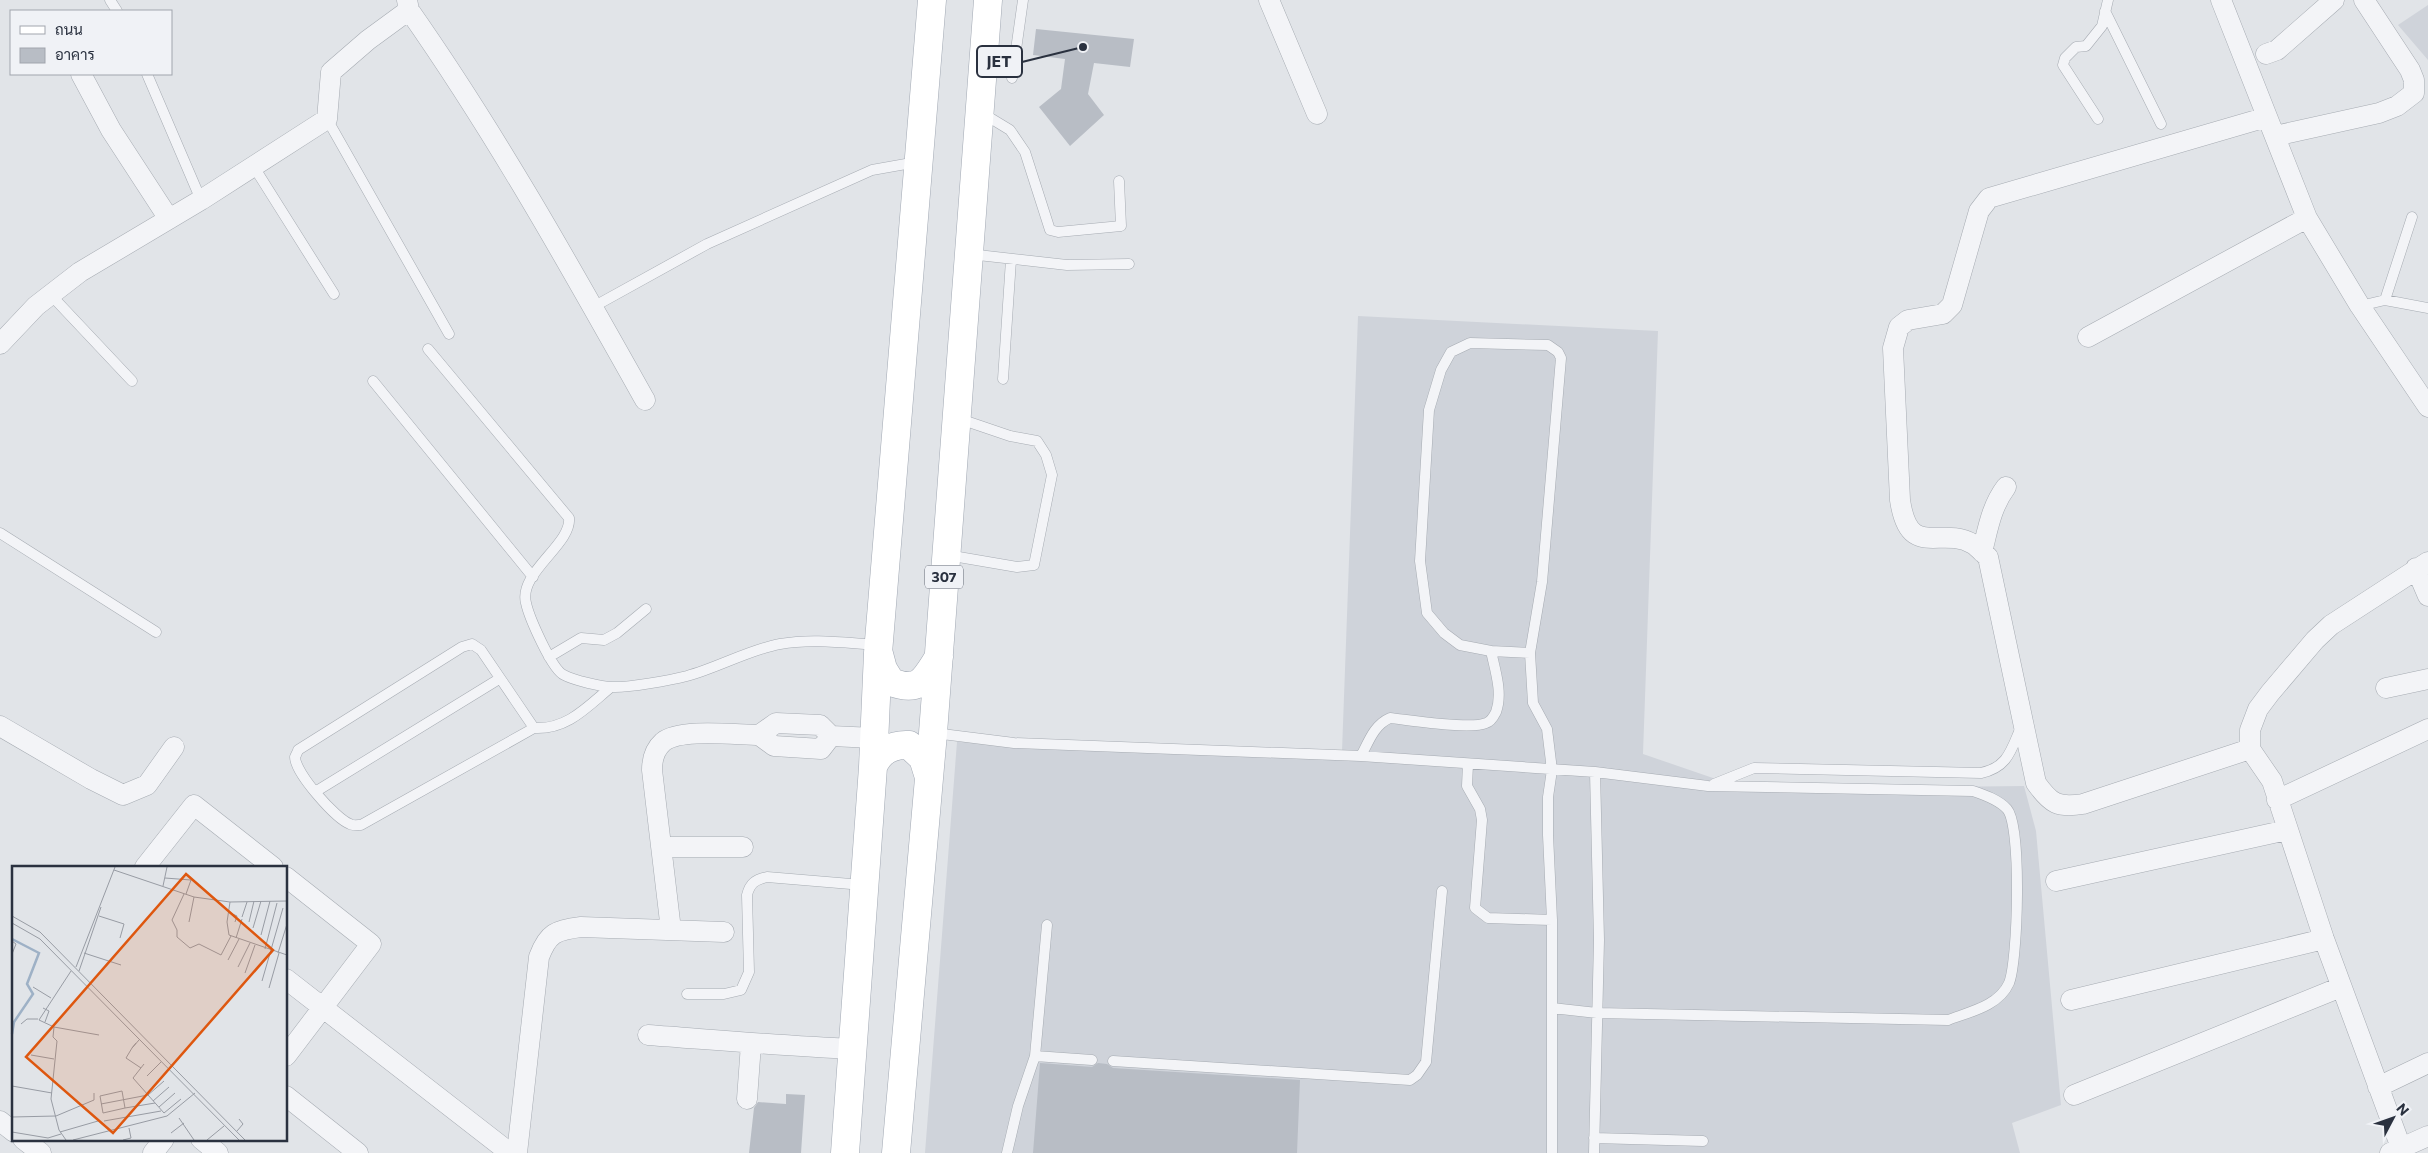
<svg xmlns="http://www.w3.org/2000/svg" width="2428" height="1153" font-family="Commissioner,Sarabun,sans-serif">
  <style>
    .built { fill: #cfd3da }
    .building { fill: #b8bdc5 }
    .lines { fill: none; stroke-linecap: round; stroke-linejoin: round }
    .service-casing { stroke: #a6abb2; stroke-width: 11 }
    .minor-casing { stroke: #a6abb2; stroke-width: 21 }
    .primary-casing { stroke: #a1a8b3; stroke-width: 29 }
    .service { stroke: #f3f4f7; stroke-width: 10 }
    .minor { stroke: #f3f4f7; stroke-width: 20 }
    .primary { stroke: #fff; stroke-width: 28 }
    .labels { text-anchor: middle; stroke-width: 4; stroke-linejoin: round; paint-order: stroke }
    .shield { fill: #f0f2f6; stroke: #656b76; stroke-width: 1 }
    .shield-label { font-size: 14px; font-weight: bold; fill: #2a313f }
    .inset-river { fill: none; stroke: #9eb1c6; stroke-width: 2.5 }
    .inset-road { fill: none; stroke: #989ca4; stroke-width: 1 }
    .view { fill: #de570f; fill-opacity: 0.15; stroke: #de570f; stroke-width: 2.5 }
    .inset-edge { fill: none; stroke: #2a313f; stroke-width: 2.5 }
    .leader { fill: none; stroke: #2a313f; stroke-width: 2 }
    .callout-dot { fill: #2a313f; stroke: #f0f2f6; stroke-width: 2 }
    .callout { fill: #f0f2f6; stroke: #2a313f; stroke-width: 2 }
    .callout-label { font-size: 16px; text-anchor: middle; font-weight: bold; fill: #2a313f }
  </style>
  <rect width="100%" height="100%" fill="#e1e4e8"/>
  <path class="built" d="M 2428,5 L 2428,60 L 2398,25 Z
    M 1358,316 L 1658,331 L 1643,754 L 1745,789 L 2024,786 L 2036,831 L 2061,1105 L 2012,1123 L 2020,1153 L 925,1153 L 957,742 L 1342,751 Z"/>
  <path class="building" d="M 1036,29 L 1134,39 L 1130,67 L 1094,63 L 1088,94 L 1104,115 L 1070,146 L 1039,107 L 1061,89 L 1065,59 L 1033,55 Z
    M 1040,1063 L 1092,1067 L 1098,1063 L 1107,1064 L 1113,1068 L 1300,1080 L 1297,1153 L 1033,1153 Z
    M 786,1094 L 805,1095 L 801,1153 L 749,1153 L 754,1108 L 758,1102 L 786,1104 Z"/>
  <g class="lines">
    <g class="service-casing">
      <path id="service" d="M 110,0 L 117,11
        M 2105,11 L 2161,124
        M 147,74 L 201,200
        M 1012,78 L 1023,0
        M 982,113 L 1010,130 L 1025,152 L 1050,230 L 1058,232 L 1121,226 L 1119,181
        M 327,119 L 449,334
        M 2098,119 L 2063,65 L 2065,58 L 2076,47 L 2086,46 L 2102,26 L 2108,0
        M 254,167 L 334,294
        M 969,254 L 1067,265 L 1129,264
        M 50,294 L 132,381
        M 2385,300 L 2412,217
        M 2360,306 L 2385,300 L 2428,308
        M 593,307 L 707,244 L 872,170 L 917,162
        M 428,349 L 569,518 C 572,544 518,573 526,603 C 529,617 552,670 564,675 C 573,680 602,687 612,687 C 628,688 671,680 687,676 C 717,668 751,649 780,644 C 812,638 846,643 879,645
        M 1003,379 L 1011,260
        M 373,381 L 533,577
        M 0,533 L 156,632
        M 947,555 L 1017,567 L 1034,565 L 1052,475 L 1046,455 L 1037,441 L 1010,436 L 957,418
        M 1491,651 L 1530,653
        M 549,657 L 581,638 L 604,640 L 617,633 L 646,609
        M 534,728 L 481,650 L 472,644 L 462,647 L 298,750 C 298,751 295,757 295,757 C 295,773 336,819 350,824 C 353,826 358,825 361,825 L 534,728 C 567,730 587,707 611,687
        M 934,733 L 1014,743 L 1361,756 L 1595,772 L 1708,786 L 1973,791 C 1985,795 1999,800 2007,809 C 2022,826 2018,961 2009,983 C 1999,1006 1969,1012 1948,1020 L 1597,1013 L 1552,1008
        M 1361,756 C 1369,741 1374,725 1390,718 C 1409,720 1471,730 1486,723 C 1490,722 1494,716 1496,712 C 1503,693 1495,670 1491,651 L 1460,645 L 1444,633 L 1427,613 L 1420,561 L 1429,410 L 1441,370 L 1451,352 L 1470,343 L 1548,345 L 1558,352 L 1561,358 L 1542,582 L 1530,653 L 1533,703 L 1547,729 L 1552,770 L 1548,797 L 1548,835 L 1552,920 L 1552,1153
        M 1468,764 L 1467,786 L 1480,809 L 1482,820 L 1475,908 L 1488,918 L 1552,920
        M 1714,784 L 1754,768 L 1981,773 C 2009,767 2011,749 2022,725
        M 315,792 L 499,679
        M 687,994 L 724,994 L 741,990 L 749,972 L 747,895 C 750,883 755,880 767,877 L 863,885
        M 1035,1056 L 1092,1060
        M 1113,1061 L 1410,1080 L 1417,1075 L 1426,1062 L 1442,891
        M 1594,1138 L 1703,1141
        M 1007,1153 L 1018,1106 L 1035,1056 L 1047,925
        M 1594,1153 L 1599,940 L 1595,772"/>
    </g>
    <g class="minor-casing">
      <path id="minor" d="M 407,0 L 409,10 C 496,134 571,268 645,400
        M 1269,0 L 1317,114
        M 2221,0 L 2307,218 L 2360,306 L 2428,407
        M 2266,54 L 2277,50 L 2334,0
        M 81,74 L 111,130 L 169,219
        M 2275,136 L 2379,113 L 2397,106 L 2414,93 L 2414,80 L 2410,70 L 2364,0
        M 2088,337 L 2307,218
        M 0,344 L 36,306 L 80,272 L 201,200 L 327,119 L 331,72 L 368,40 L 409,10
        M 1982,552 C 1988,529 1991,507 2006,487
        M 2416,568 L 2428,596
        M 2386,688 L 2428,679
        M 0,726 L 91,779 L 123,795 L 147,785 L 174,747
        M 831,736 L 821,749 L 774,746 L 759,735 L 776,723 L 820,725 L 831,736 L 874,738
        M 2250,749 L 2083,804 C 2058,808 2051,804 2036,783 L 1988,557 C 1983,553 1978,547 1973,544 C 1940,525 1909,561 1900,500 L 1893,348 L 1899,327 L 1908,320 L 1943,314 L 1952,305 L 1979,211 L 1989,198 L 2267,117
        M 2277,800 L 2428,729
        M 661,847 L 743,847
        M 145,867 L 194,805 L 273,867
        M 286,877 L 371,944 L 286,1056
        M 2056,881 L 2287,830
        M 671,930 L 652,770 C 652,760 655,749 663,742 C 680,728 736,735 759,735
        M 286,979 L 510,1153
        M 2071,1000 L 2324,939
        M 648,1035 C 716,1040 784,1046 852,1049
        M 2378,1087 L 2428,1063
        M 2074,1095 L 2341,987
        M 286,1096 L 358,1153
        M 747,1099 L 751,1044
        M 0,1121 L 14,1132
        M 23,1139 L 41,1153
        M 201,1139 L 218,1153
        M 153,1153 L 164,1139
        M 517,1153 L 539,957 C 548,933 556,930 581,927 L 724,932
        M 2390,1153 L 2428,1136
        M 2403,1153 L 2324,939 L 2272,781 L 2250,749 L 2250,730 L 2258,709 L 2270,693 L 2315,640 L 2331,625 L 2428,562"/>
    </g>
    <g class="primary-casing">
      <path id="primary" d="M 879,654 L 883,669 L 891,682 C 920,693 924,680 939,657
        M 873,767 C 879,751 892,744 909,745 L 923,758 L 928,774
        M 845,1153 L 873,767 L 878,653 L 932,0
        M 896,1153 L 933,733 L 988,0"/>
    </g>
    <use href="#service" class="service"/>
    <use href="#minor" class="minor"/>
    <use href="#primary" class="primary"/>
  </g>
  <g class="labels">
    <rect class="shield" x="925" y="565.5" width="38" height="23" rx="4"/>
    <g class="shield-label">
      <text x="944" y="582">307</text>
    </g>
  </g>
  <g transform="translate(12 866)">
    <rect width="275" height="275" fill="#e1e4e8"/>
    <path class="inset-river" d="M 0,73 L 27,87 L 15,118 L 21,128 L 2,156 L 0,168"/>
    <path class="inset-road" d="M 102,4 L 182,31 L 218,36 L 275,35M 153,12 L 179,14 L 174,28M 151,20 L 155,1M 172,28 L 160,54 L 165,64 L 165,71 L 178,82 L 187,78 L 209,89 L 219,70M 218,36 L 215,56 L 217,69 L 275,89M 216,46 L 225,50 L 223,56M 0,50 L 28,66 L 233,274M 87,50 L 112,58 L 108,72M 230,51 L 235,36M 177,56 L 182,31M 237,56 L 242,35M 0,57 L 28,73 L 227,274M 241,62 L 249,35M 249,69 L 258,35M 224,72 L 230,53M 0,75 L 4,78 L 0,88M 253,83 L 265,37M 72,87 L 109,99M 266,87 L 275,58M 216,94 L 227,73M 64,101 L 103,1M 226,101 L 238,77M 59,105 L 27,154 L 42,161 L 87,169M 67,105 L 89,41M 233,107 L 243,79M 250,115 L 271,42M 21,121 L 39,132M 257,122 L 267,87M 31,142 L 37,145 L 33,156M 9,158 L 15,153 L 26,153M 42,161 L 41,171 L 45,175 L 39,233 L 47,264 L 54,274M 124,177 L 120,182 L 127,174M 120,182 L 114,192 L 129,202M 19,189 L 42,193M 132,198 L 121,212 L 152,247 L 169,233M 135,210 L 149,196M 0,220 L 40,227M 141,235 L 157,221M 89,238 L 136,229 L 152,215M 147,241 L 163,227M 113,242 L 110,225 L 88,230 L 91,247 L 113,242 L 143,237M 0,251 L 44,250 L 82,234 L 82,227M 167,252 L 182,274M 92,255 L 149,245M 225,265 L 231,258 L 227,253M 0,266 L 36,272 L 49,268M 48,266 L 86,255M 159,267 L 172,257M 61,274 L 155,250 L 183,227M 111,274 L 119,272 L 117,262M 195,274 L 212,260"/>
    <path class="view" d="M 174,8 L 261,84 L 101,267 L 14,191 Z"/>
    <rect width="275" height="275" class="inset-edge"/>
  </g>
  <path class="leader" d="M1083 47L1022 62"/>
  <circle class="callout-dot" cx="1083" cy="47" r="5"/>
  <rect class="callout" x="977" y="46" width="45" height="31" rx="5"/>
  <g class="callout-label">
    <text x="999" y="67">JET</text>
  </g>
  <rect x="10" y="10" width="162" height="65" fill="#f0f2f6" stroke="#a1a5ad"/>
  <rect x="20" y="26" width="25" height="8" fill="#ffffff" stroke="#a1a5ad"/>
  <text x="55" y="35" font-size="15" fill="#2a313f">ถนน</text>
  <rect x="20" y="48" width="25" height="15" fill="#b8bdc5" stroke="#a1a5ad"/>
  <text x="55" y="60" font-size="15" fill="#2a313f">อาคาร</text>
  <g transform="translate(2393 1118) rotate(49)" stroke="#f0f2f6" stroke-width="4" paint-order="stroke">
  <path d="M0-4L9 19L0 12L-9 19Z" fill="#2a313f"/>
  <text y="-8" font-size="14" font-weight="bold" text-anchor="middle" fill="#2a313f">N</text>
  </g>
</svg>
